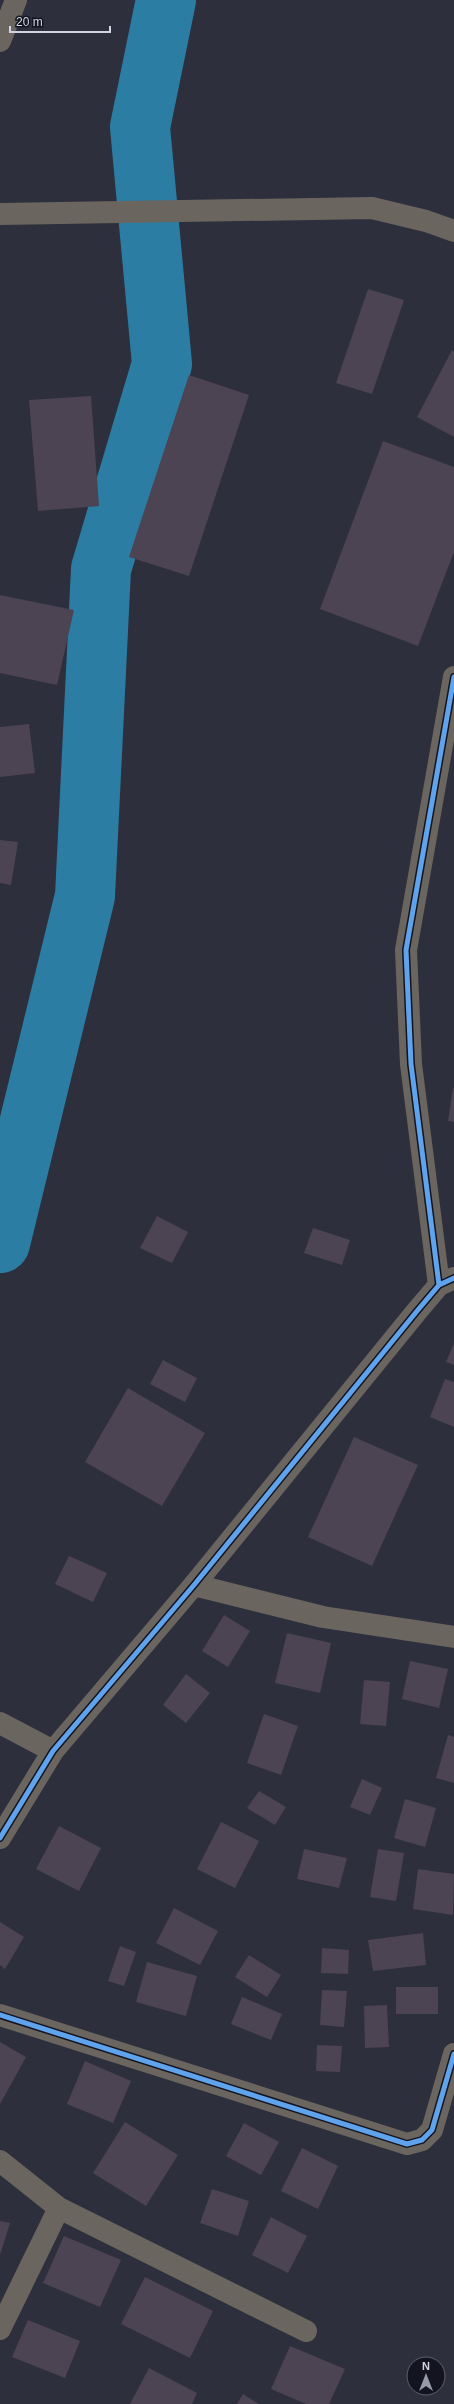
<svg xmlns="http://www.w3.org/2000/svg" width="454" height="2404" font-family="Helvetica,sans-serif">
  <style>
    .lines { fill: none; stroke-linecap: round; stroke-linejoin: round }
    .river { stroke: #2b7da3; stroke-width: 60 }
    .building { fill: #4c4353 }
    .street { stroke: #6b6560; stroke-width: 22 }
    .cycleway-casing { stroke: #13141f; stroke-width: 8 }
    .cycleway { stroke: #60a3ed; stroke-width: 5 }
  </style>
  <rect width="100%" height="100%" fill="#2e2f3c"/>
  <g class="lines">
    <path class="river" d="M 0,1243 L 85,896 L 101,569 L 162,364 L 140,127 L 166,0"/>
  </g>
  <path class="building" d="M 368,289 L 404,300 L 372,394 L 336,383 Z
    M 452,350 L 454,352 L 454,437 L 417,417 Z
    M 189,375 L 249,395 L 189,576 L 129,557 Z
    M 91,396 L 99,506 L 38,511 L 29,400 Z
    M 383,441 L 454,467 L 454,552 L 418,646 L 320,609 Z
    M 0,595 L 74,610 L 57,685 L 0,673 Z
    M 29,724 L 35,773 L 0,777 L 0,727 Z
    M 0,840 L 18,842 L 11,885 L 0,883 Z
    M 453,1088 L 454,1088 L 454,1122 L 448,1121 Z
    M 157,1216 L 188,1232 L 172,1263 L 140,1248 Z
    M 313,1228 L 350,1240 L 342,1265 L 304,1253 Z
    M 454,1343 L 454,1365 L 446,1362 Z
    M 163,1360 L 197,1378 L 185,1402 L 150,1384 Z
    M 445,1379 L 454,1382 L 454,1427 L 430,1417 Z
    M 128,1388 L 205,1433 L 162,1506 L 85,1462 Z
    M 354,1437 L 418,1465 L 372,1566 L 308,1537 Z
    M 69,1556 L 107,1573 L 93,1602 L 55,1584 Z
    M 224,1615 L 250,1631 L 228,1667 L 202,1651 Z
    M 287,1633 L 331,1643 L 320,1693 L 275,1683 Z
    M 410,1661 L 448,1669 L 439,1708 L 402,1699 Z
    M 186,1674 L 210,1693 L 186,1723 L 163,1705 Z
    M 364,1680 L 390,1682 L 386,1726 L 360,1724 Z
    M 264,1714 L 298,1726 L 281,1775 L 247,1763 Z
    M 448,1735 L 454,1737 L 454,1783 L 436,1778 Z
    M 362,1779 L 382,1788 L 370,1815 L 350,1807 Z
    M 259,1791 L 286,1807 L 275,1825 L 247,1808 Z
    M 405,1799 L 436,1808 L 425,1847 L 394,1838 Z
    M 221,1822 L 259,1841 L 235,1888 L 197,1869 Z
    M 59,1826 L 101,1848 L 79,1891 L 36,1869 Z
    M 304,1849 L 347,1858 L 339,1888 L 297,1879 Z
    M 378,1849 L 404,1853 L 396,1901 L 370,1897 Z
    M 418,1869 L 454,1874 L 453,1915 L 413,1909 Z
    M 174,1908 L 218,1931 L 200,1965 L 156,1943 Z
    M 0,1922 L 24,1937 L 5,1969 L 0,1965 Z
    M 423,1933 L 426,1965 L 373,1971 L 368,1940 Z
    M 120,1946 L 136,1952 L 124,1986 L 108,1981 Z
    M 322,1948 L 349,1950 L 348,1974 L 321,1973 Z
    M 249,1955 L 281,1975 L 267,1997 L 235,1977 Z
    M 147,1962 L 197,1976 L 186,2016 L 136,2002 Z
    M 396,1987 L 438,1987 L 438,2014 L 396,2014 Z
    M 322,1990 L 347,1991 L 344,2027 L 320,2025 Z
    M 242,1997 L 282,2014 L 271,2040 L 231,2024 Z
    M 387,2005 L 389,2047 L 365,2048 L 364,2006 Z
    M 0,2042 L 26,2057 L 0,2104 Z
    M 317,2045 L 342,2046 L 340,2072 L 316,2071 Z
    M 85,2061 L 131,2081 L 113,2123 L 67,2104 Z
    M 125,2122 L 178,2155 L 146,2206 L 93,2173 Z
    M 244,2123 L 279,2142 L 261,2175 L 226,2156 Z
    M 302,2148 L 338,2166 L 318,2209 L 281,2191 Z
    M 212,2189 L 249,2201 L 238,2236 L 200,2223 Z
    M 271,2217 L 307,2236 L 288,2273 L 252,2255 Z
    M 0,2221 L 10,2223 L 0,2255 Z
    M 64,2236 L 121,2260 L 100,2307 L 43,2283 Z
    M 145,2277 L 213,2311 L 190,2358 L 121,2324 Z
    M 28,2320 L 80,2341 L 65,2378 L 12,2357 Z
    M 290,2346 L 345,2369 L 329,2404 L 306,2404 L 271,2389 Z
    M 149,2368 L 197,2393 L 192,2404 L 130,2404 Z
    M 243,2394 L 259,2404 L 237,2404 Z"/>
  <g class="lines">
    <path class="street" d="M 0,41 L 16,0
      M 0,214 L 372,208 L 426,221 L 454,231
      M 439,1285 L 411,1064 L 406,950 L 454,677
      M 194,1585 L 323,1617 L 454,1637
      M 0,1723 L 53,1751
      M 0,1838 L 53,1751 L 194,1585 L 417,1311 L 439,1285 L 454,1278
      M 0,2015 L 407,2144 L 422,2140 L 432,2130 L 454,2054
      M 0,2161 L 59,2208 L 306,2331
      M 0,2329 L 59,2208"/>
    <g class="cycleway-casing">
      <path id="cycleway" d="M 439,1285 L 411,1064 L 406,950 L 454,677
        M 0,1838 L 53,1751 L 194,1585 L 417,1311 L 439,1285 L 454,1278
        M 0,2015 L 407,2144 L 422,2140 L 432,2130 L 454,2054"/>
    </g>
    <use href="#cycleway" class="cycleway"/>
  </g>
  <g transform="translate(426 2376)"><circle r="19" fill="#13141f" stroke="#5f616e"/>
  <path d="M0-3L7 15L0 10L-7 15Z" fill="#999aa9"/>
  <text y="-6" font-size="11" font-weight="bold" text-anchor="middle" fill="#d2d4e4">N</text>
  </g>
  <path d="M10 26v6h100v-6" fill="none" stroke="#d2d4e4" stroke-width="2"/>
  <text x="16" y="26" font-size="12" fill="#d2d4e4" stroke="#13141f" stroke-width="3" paint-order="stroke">20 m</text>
</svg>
